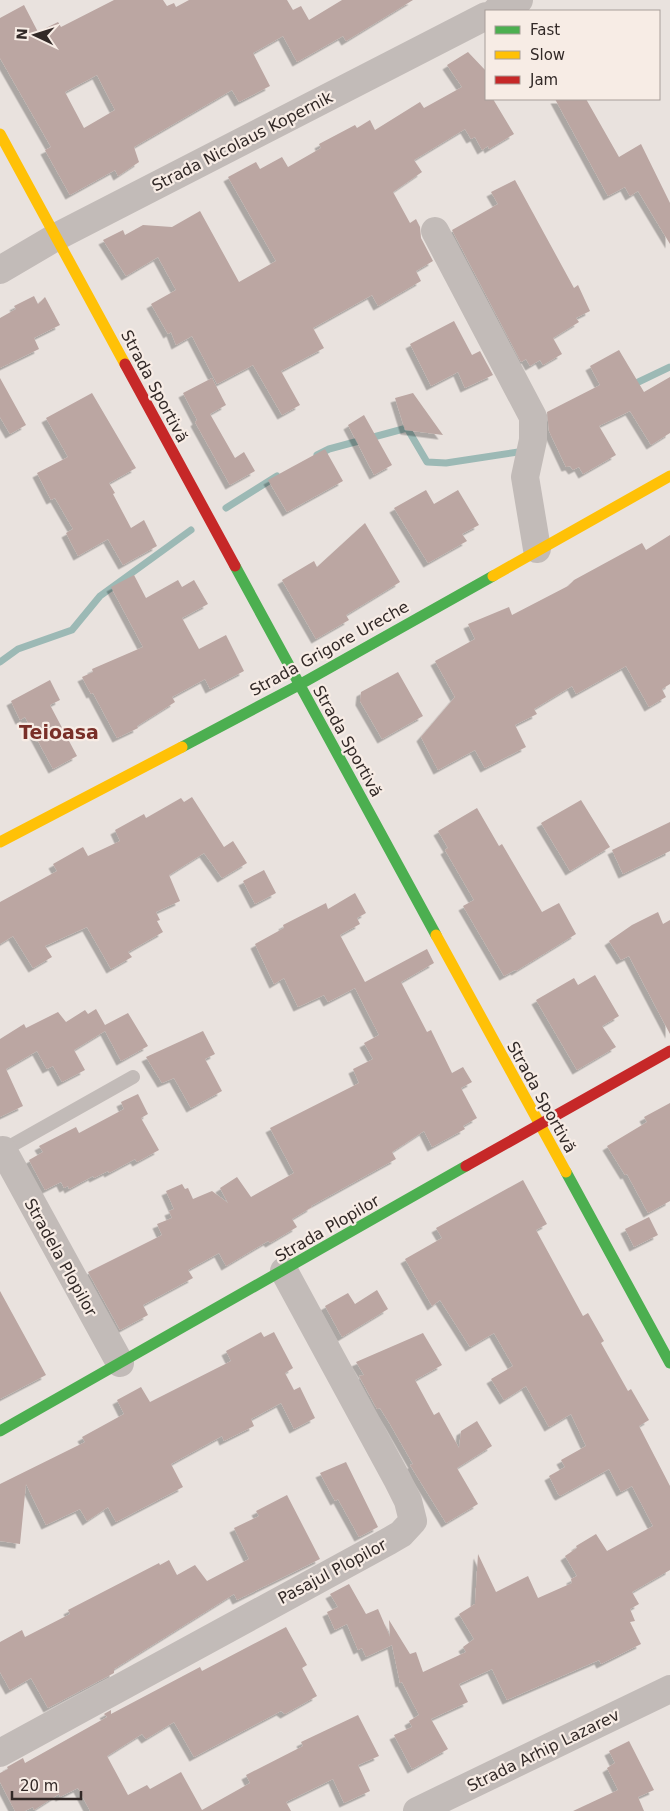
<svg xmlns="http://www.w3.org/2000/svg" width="670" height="1811" font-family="'DejaVu Sans',sans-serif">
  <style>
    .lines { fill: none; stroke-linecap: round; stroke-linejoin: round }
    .stream { stroke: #9cb9b5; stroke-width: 7 }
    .building { fill: #bba6a2; fill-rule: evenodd; filter: url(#shadow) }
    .lane { stroke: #c2bbb8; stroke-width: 14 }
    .street { stroke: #c2bbb8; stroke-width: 28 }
    .fast { stroke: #4caf50; stroke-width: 11 }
    .slow { stroke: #ffc107; stroke-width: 11 }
    .jam { stroke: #c62828; stroke-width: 11 }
    .labels { text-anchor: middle; stroke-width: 4.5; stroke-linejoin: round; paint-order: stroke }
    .street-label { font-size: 16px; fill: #322927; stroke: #f7ece5 }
    .quarter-label { font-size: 19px; font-weight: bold; fill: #792f28; stroke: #f7ece5 }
  </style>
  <defs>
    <filter id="shadow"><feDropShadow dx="-4.5" dy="4.5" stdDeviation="0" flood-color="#0004"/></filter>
  </defs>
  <rect width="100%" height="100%" fill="#e9e2de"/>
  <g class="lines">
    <path class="stream" d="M 630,386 L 670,367
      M 317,455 L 329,449 L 407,428 L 427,462 L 446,463 L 525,451
      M 226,508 L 277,476
      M 0,662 L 18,649 L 72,630 L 100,596 L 191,530"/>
  </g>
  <path class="building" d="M 114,0 L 163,0 L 167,6 L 174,3 L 176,7 L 189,0 L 287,0 L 293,10 L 301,6 L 309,20 L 342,0 L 413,0 L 346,41 L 343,36 L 297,62 L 283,36 L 253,53 L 270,86 L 239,102 L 232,90 L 134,147 L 139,162 L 118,176 L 115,170 L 70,195 L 45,150 L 51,147 L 0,58 L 0,18 L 24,5 L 38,32 L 58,22 L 61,27 ZM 97,75 L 115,110 L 84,128 L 65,92 Z
    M 468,52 L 486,71 L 486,99 L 493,99 L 514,134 L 489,149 L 488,146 L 482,150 L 475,137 L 471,139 L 465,129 L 414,160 L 422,172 L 393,192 L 410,223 L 416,219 L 420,227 L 421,238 L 433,261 L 416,271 L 421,281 L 378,306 L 372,295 L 313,328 L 324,348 L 281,371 L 300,405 L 282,415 L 253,365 L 217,384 L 192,336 L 176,345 L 171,332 L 168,334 L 151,304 L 176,290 L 158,257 L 126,276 L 103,240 L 123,230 L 125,235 L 143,225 L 172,227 L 200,211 L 239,282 L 276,261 L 228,177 L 256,162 L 260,169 L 282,157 L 288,167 L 321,148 L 319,144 L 355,125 L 357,128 L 370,120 L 375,130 L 420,102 L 424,108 L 462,87 L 447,65 Z
    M 555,99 L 586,99 L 619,157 L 641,144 L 670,203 L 670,244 L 638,191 L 630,196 L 625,187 L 608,196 Z
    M 515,180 L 574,288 L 578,285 L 590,311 L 576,318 L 579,322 L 553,338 L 562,354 L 543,365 L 540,360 L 530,366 L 526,359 L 521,362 L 452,230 L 498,204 L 491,192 Z
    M 34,296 L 38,304 L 45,297 L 60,325 L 34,338 L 39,349 L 0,368 L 0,318 L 16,309 L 14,306 Z
    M 454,321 L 472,355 L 480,351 L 493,375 L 465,388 L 458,372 L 431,386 L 410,344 Z
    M 619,350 L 644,392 L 670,377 L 670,433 L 651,445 L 630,411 L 599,426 L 616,455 L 583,474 L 579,467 L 573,470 L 570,466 L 566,467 L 549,431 L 547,412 L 600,385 L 590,366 Z
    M 0,378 L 26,425 L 10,434 L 0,417 Z
    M 212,378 L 226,405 L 210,414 L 235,458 L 244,452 L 255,471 L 230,485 L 195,422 L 197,420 L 183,393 Z
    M 92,393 L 136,468 L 109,483 L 115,493 L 113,494 L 131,528 L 144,520 L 157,546 L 123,565 L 108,539 L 78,556 L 66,533 L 73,529 L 55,498 L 51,500 L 37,473 L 68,457 L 46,418 Z
    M 413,393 L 443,435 L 405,430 L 395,398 Z
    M 364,415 L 392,465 L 374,475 L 348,425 Z
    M 325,449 L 343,481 L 287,512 L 268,480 Z
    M 426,490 L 434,504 L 458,490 L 479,525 L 462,534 L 467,541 L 428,563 L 394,508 Z
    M 365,523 L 400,582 L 346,615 L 349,620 L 316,639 L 282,580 L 314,561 L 317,567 Z
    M 670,535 L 670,684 L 662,689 L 666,697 L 649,707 L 626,666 L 576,694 L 572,686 L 534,709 L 537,714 L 515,725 L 526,747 L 485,768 L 475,750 L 438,770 L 421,737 L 455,697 L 435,661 L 475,639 L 468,624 L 509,607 L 512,615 L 568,586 L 574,580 L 642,543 L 646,550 Z
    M 134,575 L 146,598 L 178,580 L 182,587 L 194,580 L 208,604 L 182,618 L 199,649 L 226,635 L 244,671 L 210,689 L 205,679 L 172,697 L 175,702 L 137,726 L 138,728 L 117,738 L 93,693 L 91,694 L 82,677 L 93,672 L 92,669 L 143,647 L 111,587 Z
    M 398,672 L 423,716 L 382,739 L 360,701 L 361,692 Z
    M 50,680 L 60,700 L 50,705 L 77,756 L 53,769 L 25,717 L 20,720 L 11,701 Z
    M 192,797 L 224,847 L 233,841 L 247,863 L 222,878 L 204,853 L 169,875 L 180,901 L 156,912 L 160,920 L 157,921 L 163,932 L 128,952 L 132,957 L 111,969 L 87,927 L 45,946 L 52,957 L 33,968 L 13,936 L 0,944 L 0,902 L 57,871 L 53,864 L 83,847 L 88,856 L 120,841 L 115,830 L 144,814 L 146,818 L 181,798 L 184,802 Z
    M 581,800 L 610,847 L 570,871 L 541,823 Z
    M 477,808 L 499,846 L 502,844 L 542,912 L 559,903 L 576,934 L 516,971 L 515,970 L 504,976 L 463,906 L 474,900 L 445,850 L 448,848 L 438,831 Z
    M 670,822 L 670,851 L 623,874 L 612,850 Z
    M 264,870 L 276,893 L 255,904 L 243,881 Z
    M 355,893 L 366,913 L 357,918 L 360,924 L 340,935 L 365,982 L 427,949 L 434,963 L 401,982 L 427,1032 L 431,1030 L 452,1073 L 463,1067 L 472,1082 L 461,1088 L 477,1118 L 463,1126 L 465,1129 L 432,1147 L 424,1131 L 392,1152 L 396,1159 L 311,1206 L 312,1207 L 292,1219 L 297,1227 L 270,1243 L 268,1241 L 226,1266 L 219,1253 L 188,1270 L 193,1278 L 143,1305 L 148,1315 L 120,1330 L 88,1272 L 162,1235 L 157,1224 L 172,1218 L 169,1211 L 174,1209 L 166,1191 L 182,1184 L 185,1189 L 188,1188 L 193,1199 L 212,1191 L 228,1203 L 220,1188 L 237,1177 L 251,1197 L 294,1173 L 270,1128 L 359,1083 L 353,1069 L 373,1059 L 364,1043 L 379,1035 L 355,988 L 328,1002 L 324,995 L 298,1007 L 284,978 L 274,984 L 255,944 L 284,928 L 283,925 L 326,903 L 328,909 Z
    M 658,912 L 663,924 L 670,920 L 670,1034 L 629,956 L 621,960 L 609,941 L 632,925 Z
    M 595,975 L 619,1016 L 602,1026 L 616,1047 L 577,1070 L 536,1000 L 574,978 L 578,985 Z
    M 96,1009 L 105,1025 L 128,1013 L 148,1046 L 121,1061 L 105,1031 L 74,1050 L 85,1070 L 62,1082 L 53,1066 L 47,1069 L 37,1051 L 6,1069 L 23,1106 L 0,1117 L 0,1039 L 24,1024 L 26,1028 L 58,1012 L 66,1022 L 85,1010 L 88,1014 Z
    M 203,1031 L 215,1054 L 205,1059 L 222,1091 L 191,1108 L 174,1078 L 162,1083 L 146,1057 Z
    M 138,1094 L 148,1114 L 141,1118 L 159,1150 L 137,1162 L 135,1159 L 109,1173 L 108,1171 L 94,1178 L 93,1176 L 69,1189 L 68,1186 L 64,1188 L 61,1182 L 45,1190 L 29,1160 L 43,1152 L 39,1146 L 76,1127 L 79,1133 L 124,1109 L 121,1102 Z
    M 670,1103 L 670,1201 L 648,1213 L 627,1174 L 625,1175 L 607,1146 L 647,1122 L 644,1117 Z
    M 523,1180 L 547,1224 L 536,1230 L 583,1316 L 588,1313 L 604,1341 L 601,1343 L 628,1391 L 631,1389 L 649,1420 L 639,1426 L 670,1486 L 670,1570 L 632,1592 L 639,1604 L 630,1609 L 635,1621 L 630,1622 L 641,1644 L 601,1664 L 599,1660 L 507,1700 L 492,1669 L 459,1684 L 468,1702 L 431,1719 L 448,1749 L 412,1769 L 394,1735 L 412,1727 L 409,1721 L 419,1715 L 402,1682 L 400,1683 L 392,1645 L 366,1657 L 362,1648 L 358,1650 L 347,1624 L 335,1630 L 327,1612 L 338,1607 L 330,1594 L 349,1584 L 366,1614 L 378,1609 L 390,1637 L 389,1620 L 410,1654 L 416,1652 L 423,1672 L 466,1652 L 463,1647 L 474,1639 L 459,1614 L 475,1604 L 478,1554 L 496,1592 L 528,1576 L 538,1598 L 572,1583 L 571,1579 L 577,1576 L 565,1556 L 577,1548 L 576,1546 L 596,1534 L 607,1551 L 653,1526 L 632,1486 L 621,1492 L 609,1469 L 560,1496 L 558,1494 L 549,1476 L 565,1467 L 561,1460 L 586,1446 L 571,1414 L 549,1427 L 526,1386 L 504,1400 L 491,1379 L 513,1366 L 494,1333 L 470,1347 L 440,1300 L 432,1306 L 405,1259 L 442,1238 L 436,1228 Z
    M 649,1217 L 658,1235 L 634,1247 L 625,1229 Z
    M 377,1290 L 388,1309 L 342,1337 L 325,1306 L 348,1293 L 355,1304 Z
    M 0,1291 L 46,1375 L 0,1399 Z
    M 261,1332 L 264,1337 L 274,1332 L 293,1368 L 285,1373 L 294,1390 L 300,1387 L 315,1418 L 294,1429 L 281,1403 L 251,1419 L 254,1426 L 224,1441 L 222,1436 L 171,1464 L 183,1487 L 116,1522 L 108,1507 L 87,1521 L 80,1509 L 46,1525 L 26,1484 L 20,1544 L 0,1541 L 0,1484 L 85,1442 L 82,1437 L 124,1414 L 117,1400 L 141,1387 L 150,1402 L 231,1361 L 226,1351 Z
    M 423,1333 L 442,1365 L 415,1380 L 434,1415 L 439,1412 L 459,1448 L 461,1431 L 477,1421 L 492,1446 L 457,1468 L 478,1504 L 446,1523 L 410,1465 L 413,1464 L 390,1424 L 380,1408 L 377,1409 L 359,1376 L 364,1375 L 356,1362 Z
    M 346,1462 L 378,1527 L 359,1537 L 338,1499 L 335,1501 L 320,1473 Z
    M 287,1495 L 320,1559 L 237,1600 L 234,1594 L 114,1669 L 114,1673 L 48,1708 L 31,1678 L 10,1690 L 0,1672 L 0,1642 L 22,1630 L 25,1637 L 70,1614 L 68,1610 L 159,1563 L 160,1565 L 169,1560 L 177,1575 L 195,1565 L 207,1581 L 249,1559 L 234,1528 L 259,1516 L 256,1511 Z
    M 286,1627 L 307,1665 L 302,1668 L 317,1696 L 285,1714 L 281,1711 L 194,1757 L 174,1722 L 146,1739 L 142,1734 L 107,1756 L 128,1795 L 147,1785 L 150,1789 L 181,1772 L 202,1810 L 250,1783 L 246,1775 L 303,1746 L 301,1742 L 358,1715 L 379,1756 L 358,1765 L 370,1791 L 344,1803 L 333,1779 L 286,1802 L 291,1811 L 90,1811 L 78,1788 L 60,1797 L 59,1794 L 34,1810 L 33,1807 L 25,1811 L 15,1811 L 0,1782 L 0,1773 L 8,1769 L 7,1767 L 23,1758 L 25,1763 L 107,1717 L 104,1714 L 111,1710 L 111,1714 L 200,1667 L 202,1671 Z
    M 629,1741 L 654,1790 L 638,1797 L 644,1811 L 573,1811 L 618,1790 L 607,1768 L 615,1763 L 609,1751 Z"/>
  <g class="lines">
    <path class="lane" d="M 0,1152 L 133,1077"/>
    <path class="street" d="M 496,11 L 519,0
      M 435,231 L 533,417 L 533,440 L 525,477 L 537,549
      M 0,270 L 56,237 L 486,16
      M 3,1150 L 120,1363
      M 0,1753 L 389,1541 L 401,1534 L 413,1521 L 408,1501 L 397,1479 L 284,1271
      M 417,1811 L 670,1689"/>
    <path class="fast" d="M 235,566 L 436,935
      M 182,747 L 299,685 L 493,576
      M 566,1172 L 670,1363
      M 0,1431 L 466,1166"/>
    <path class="slow" d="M 0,134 L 125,364
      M 493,576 L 670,476
      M 0,842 L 182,747
      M 436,935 L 566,1172"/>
    <path class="jam" d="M 125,364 L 235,566
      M 466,1166 L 670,1051"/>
  </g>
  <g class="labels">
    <g class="street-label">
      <text transform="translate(242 141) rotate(-27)" y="6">Strada Nicolaus Kopernik</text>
      <text transform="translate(155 386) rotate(62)" y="6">Strada Sportivă</text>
      <text transform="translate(329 648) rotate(-29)" y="6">Strada Grigore Ureche</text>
      <text transform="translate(348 741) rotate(61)" y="6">Strada Sportivă</text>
      <text transform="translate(542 1097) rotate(61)" y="6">Strada Sportivă</text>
      <text transform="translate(327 1228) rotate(-30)" y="6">Strada Plopilor</text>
      <text transform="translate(61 1257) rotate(61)" y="6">Stradela Plopilor</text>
      <text transform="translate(332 1571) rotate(-28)" y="6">Pasajul Plopilor</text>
      <text transform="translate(543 1750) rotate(-26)" y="6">Strada Arhip Lazarev</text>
    </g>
    <g class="quarter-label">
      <text x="59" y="739">Teioasa</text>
    </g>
  </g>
  <rect x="485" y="10" width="175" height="90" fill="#f7ece5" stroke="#a89e99"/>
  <rect x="495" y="26" width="25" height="8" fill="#4caf50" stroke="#a89e99"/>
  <text x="530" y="35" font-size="15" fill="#322927">Fast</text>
  <rect x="495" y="51" width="25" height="8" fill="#ffc107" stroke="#a89e99"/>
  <text x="530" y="60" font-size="15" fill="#322927">Slow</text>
  <rect x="495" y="76" width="25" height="8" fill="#c62828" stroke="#a89e99"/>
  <text x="530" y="85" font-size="15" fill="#322927">Jam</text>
  <g transform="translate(35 35) rotate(274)" stroke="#f7ece5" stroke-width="4" paint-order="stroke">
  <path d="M0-4L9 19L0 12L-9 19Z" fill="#322927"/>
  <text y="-8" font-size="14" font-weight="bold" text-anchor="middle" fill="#322927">N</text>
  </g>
  <path d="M12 1791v8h69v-8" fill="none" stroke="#322927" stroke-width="2.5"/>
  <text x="20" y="1791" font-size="15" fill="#322927" stroke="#f7ece5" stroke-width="4" paint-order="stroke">20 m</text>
</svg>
